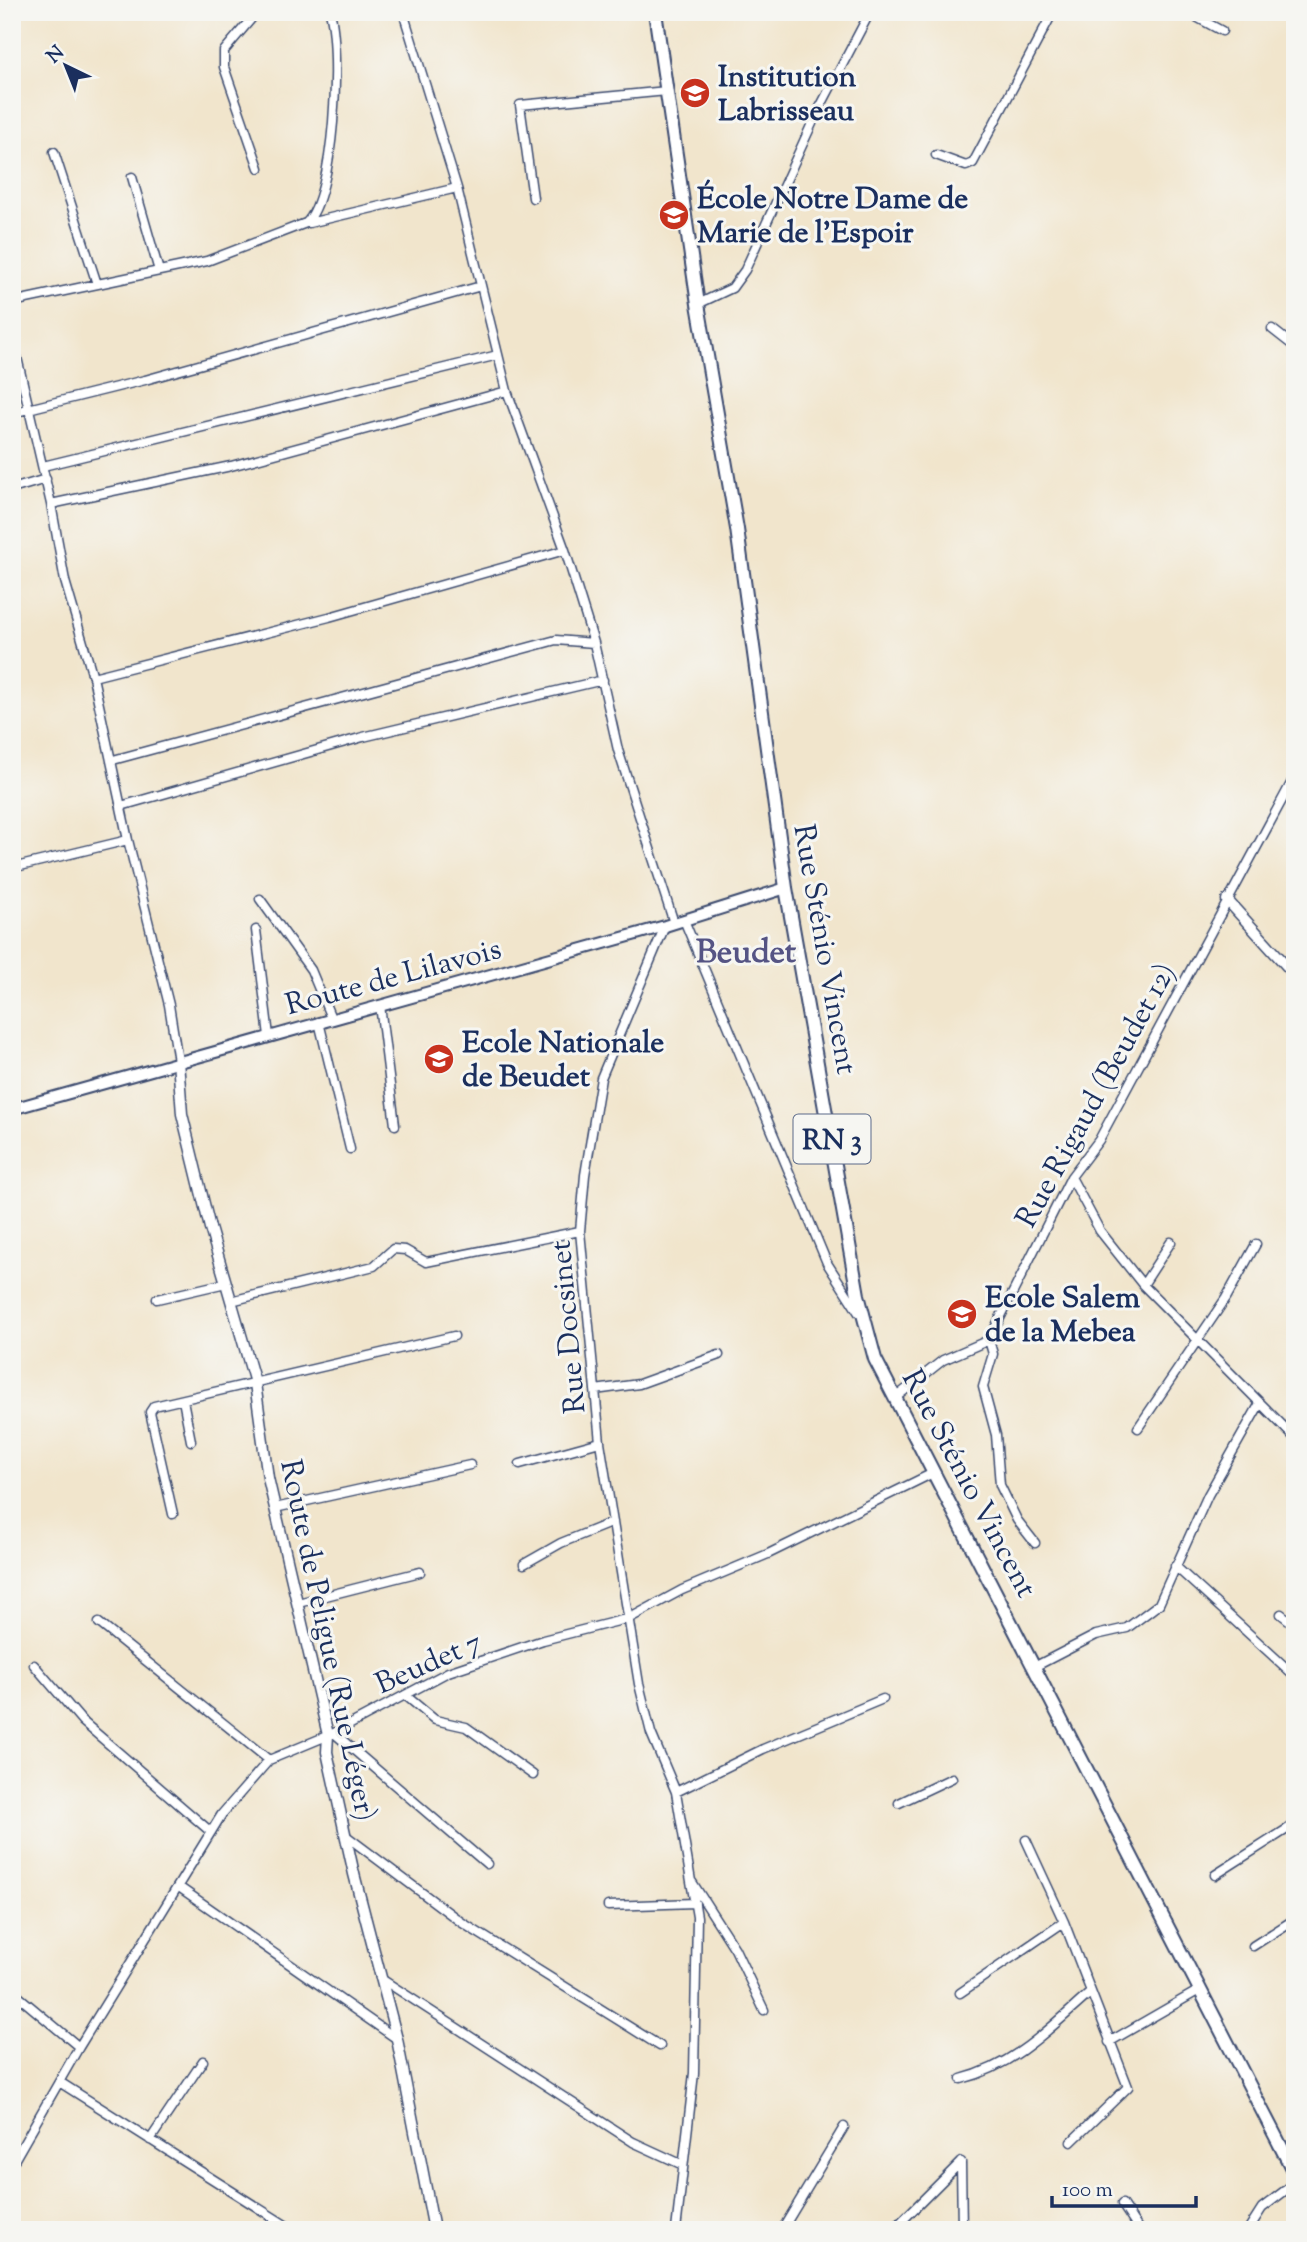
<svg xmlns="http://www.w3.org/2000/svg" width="1307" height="2242" font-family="'Sorts Mill Goudy',serif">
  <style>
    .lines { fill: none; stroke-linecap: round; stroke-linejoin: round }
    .minor-casing { stroke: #3b4a6e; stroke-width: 11 }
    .tertiary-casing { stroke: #3b4a6e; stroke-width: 13 }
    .secondary-casing { stroke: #3b4a6e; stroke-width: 14 }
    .primary-casing { stroke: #3b4a6e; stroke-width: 16 }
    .minor { stroke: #fff; stroke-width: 8 }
    .tertiary { stroke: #fff; stroke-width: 10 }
    .secondary { stroke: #fff; stroke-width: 10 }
    .primary { stroke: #fff; stroke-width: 12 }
    .labels { text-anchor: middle; stroke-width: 6; stroke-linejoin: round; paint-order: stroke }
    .shield { fill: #f6f6f2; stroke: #5d6b8a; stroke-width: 2 }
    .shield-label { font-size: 28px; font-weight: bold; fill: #1b2f5e }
    .poi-label { font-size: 30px; font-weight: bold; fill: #1b2f5e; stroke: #f6f6f2; text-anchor: start }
    .street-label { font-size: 30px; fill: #1b2f5e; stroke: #f6f6f2 }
    .quarter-label { font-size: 33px; font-weight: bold; fill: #555484; stroke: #f6f6f2 }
  </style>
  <rect width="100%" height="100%" fill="#f6f6f2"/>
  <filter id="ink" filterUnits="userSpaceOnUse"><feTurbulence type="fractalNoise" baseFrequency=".0143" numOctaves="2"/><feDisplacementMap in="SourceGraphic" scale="14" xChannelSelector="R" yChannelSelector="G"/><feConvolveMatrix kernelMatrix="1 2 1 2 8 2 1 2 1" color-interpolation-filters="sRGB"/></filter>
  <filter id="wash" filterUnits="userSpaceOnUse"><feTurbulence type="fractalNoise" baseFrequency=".00686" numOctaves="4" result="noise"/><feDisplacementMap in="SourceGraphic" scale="28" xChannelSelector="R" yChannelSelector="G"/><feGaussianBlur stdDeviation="1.57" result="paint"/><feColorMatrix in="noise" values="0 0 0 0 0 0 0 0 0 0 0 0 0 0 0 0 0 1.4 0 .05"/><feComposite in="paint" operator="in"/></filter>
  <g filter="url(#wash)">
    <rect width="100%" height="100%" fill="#f1e5cc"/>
  </g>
  <g filter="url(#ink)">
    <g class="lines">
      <g class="minor-casing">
        <path id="minor" d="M 257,12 L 224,51 L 224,67 L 259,168
          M 403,12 L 457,188 L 507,391 L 565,550 L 594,643 L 618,750 L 674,923
          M 1187,12 L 1222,31
          M 54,152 L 97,284
          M 936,155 L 966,166 L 973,163 L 1053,12
          M 132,177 L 159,271
          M 533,198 L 520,105 L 667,91
          M 309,223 L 457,188
          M 12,302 L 207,261 L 306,223 C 335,196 341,52 330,12
          M 698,304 L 732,288 L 745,270 L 815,117 L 870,12
          M 1272,329 L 1295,347
          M 12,336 L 51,504 L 65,581 L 93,677 L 128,840 L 169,1005 L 178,1061
          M 12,413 L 145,380 L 481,286
          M 43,466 L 498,355
          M 12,489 L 46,479
          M 51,504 L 231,466 L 507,391
          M 93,677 L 329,617 L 565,550
          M 113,760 L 556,640 L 594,643
          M 121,806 L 363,737 L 603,680
          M 12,868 L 128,840
          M 260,899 L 311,970 L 331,1018
          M 684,920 L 827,1263 L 859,1313
          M 665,926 L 601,1078 L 585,1175 L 580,1231 L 600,1442 L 639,1684 L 651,1733 L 676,1792 L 697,1917 L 694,2073 L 676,2230
          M 256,930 L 269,1036
          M 380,1005 L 395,1125
          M 319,1022 L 350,1149
          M 1071,1177 L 1100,1231 L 1143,1285 L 1295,1438
          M 1143,1285 L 1171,1242
          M 157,1299 L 226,1283
          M 231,1301 L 374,1266 L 393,1249 L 405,1250 L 426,1262 L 580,1231
          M 989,1340 L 993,1354 L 983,1387 L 996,1435 L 1000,1485 L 1017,1520 L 1035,1543
          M 595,1390 L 639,1384 L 719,1355
          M 895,1398 L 943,1360 L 989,1340 L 1071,1177 L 1099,1140 L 1295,776
          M 183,1400 L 191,1441
          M 1138,1428 L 1226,1298 L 1256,1244
          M 520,1464 L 600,1442
          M 275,1508 L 470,1465
          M 173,1514 L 150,1412 L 154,1406 L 454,1336
          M 524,1564 L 561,1543 L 613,1522
          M 1175,1566 L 1295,1676
          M 298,1603 L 420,1572
          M 1281,1614 L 1295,1625
          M 99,1623 L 269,1760
          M 34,1665 L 82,1721 L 211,1832
          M 1036,1666 L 1096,1635 L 1127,1628 L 1159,1604 L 1208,1495 L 1259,1405
          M 405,1695 L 435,1720 L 466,1727 L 533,1775
          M 334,1733 L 487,1864
          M 676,1792 L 763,1749 L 883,1699
          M 899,1803 L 952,1778
          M 345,1835 L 461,1922 L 660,2046
          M 1026,1840 L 1064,1922
          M 1215,1875 L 1295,1824
          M 692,1882 L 735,1949 L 764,2010
          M 179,1887 L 397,2039
          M 608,1906 L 695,1903
          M 1253,1946 L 1295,1919
          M 380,1978 L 633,2142 L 683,2165
          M 12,1991 L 79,2047
          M 960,1993 L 1064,1922 L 1128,2087 L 1071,2142
          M 1109,2042 L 1201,1989
          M 961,2079 C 1014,2066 1050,2028 1090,1993
          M 61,2083 L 293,2230
          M 150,2140 L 203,2061
          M 961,2162 L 962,2230
          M 12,2164 L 79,2047 L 222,1814 L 269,1760 L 334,1733 L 448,1672 L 543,1640 L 630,1618 L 682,1590 L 768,1554 L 933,1473
          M 1122,2204 L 1139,2230
          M 782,2230 L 844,2127
          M 893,2230 L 961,2162
          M 1248,2230 L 1262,2208 L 1295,2183"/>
      </g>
      <g class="tertiary-casing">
        <path id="tertiary" d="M 1227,900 L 1295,975
          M 178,1061 L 182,1114 L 210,1228 L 255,1383 L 268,1478 L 328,1735 L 327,1752 L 354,1874 L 397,2039 L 434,2230"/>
      </g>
      <g class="secondary-casing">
        <path id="secondary" d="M 12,1109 L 665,926 L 786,888"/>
      </g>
      <g class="primary-casing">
        <path id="primary" d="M 655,12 L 698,304 L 737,529 L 786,888 L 858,1295 L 875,1359 L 1295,2174"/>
      </g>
      <use href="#minor" class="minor"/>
      <use href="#tertiary" class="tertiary"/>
      <use href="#secondary" class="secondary"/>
      <use href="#primary" class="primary"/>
    </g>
  </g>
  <defs>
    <g id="school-disc" transform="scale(1.575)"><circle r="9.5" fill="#c8321e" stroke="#f6f6f2"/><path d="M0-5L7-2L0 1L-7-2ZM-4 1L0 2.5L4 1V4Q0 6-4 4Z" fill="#fff"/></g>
  </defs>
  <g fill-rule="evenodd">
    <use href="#school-disc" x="695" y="93"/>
    <use href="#school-disc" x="674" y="215"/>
    <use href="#school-disc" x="439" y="1059"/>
    <use href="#school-disc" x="962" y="1314"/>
  </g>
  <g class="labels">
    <rect class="shield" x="793.5" y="1114.5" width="77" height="49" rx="5"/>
    <g class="shield-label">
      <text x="832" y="1149">RN 3</text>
    </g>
    <g class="poi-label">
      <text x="718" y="86">Institution<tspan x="718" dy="34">Labrisseau</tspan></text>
      <text x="697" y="208">École Notre Dame de<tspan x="697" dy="34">Marie de l'Espoir</tspan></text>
      <text x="462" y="1052">Ecole Nationale<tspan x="462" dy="34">de Beudet</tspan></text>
      <text x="985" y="1307">Ecole Salem<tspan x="985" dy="34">de la Mebea</tspan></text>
    </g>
    <g class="street-label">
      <text transform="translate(826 949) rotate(80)" y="10">Rue Sténio Vincent</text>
      <text transform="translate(393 976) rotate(-15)" y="10">Route de Lilavois</text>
      <text transform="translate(1095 1095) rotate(-61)" y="10">Rue Rigaud (Beudet 12)</text>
      <text transform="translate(567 1327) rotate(-95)" y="10">Rue Docsinet</text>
      <text transform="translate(970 1483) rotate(62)" y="10">Rue Sténio Vincent</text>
      <text transform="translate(329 1640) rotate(78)" y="10">Route de Peligue (Rue Léger)</text>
      <text transform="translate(428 1662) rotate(-24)" y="10">Beudet 7</text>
    </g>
    <g class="quarter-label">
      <text x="746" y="962">Beudet</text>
    </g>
  </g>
  <rect width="1307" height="2242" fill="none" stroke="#f6f6f2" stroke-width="42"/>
  <g transform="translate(66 66) rotate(317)" stroke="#f6f6f2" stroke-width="5" paint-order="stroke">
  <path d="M0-5L12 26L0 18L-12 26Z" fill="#1b2f5e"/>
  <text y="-10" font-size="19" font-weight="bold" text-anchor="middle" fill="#1b2f5e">N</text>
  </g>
  <path d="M1052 2196v10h144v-10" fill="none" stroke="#1b2f5e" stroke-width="3.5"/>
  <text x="1062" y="2196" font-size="21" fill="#1b2f5e" stroke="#f6f6f2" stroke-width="5" paint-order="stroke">100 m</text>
</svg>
